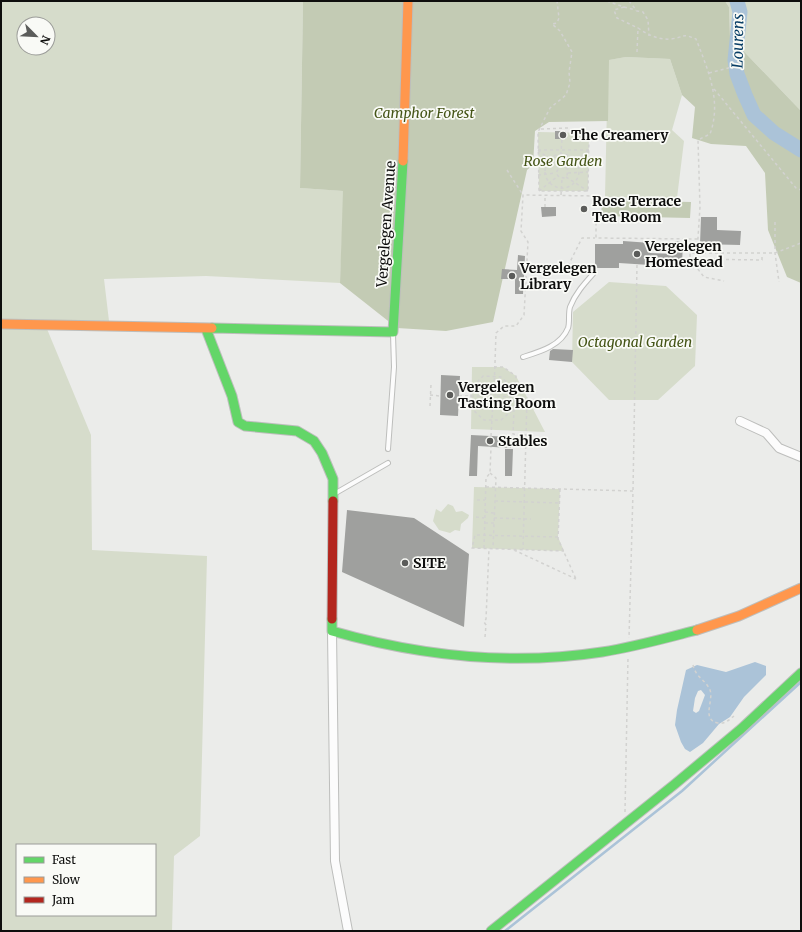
<svg xmlns="http://www.w3.org/2000/svg" width="802" height="932" font-family="Merriweather,serif">
  <style>
    .green { fill: #d6dccb; fill-rule: evenodd }
    .forest { fill: #c3cbb4 }
    .water { fill: #abc3d8; fill-rule: evenodd }
    .lines { fill: none; stroke-linecap: round; stroke-linejoin: round }
    .stream { stroke: #abc3d8; stroke-width: 2.5 }
    .river { stroke: #abc3d8; stroke-width: 15 }
    .building { fill: #9fa09e }
    .lane-casing { stroke: #bdbebc; stroke-width: 6 }
    .street-casing { stroke: #bdbebc; stroke-width: 10 }
    .fast-casing { stroke: #bdbebc; stroke-width: 11 }
    .slow-casing { stroke: #bdbebc; stroke-width: 11 }
    .jam-casing { stroke: #bdbebc; stroke-width: 11 }
    .path { stroke: #d2d2d0; stroke-width: 1.5; stroke-dasharray: 3 3; stroke-linecap: butt }
    .lane { stroke: #fcfcfc; stroke-width: 4 }
    .street { stroke: #fcfcfc; stroke-width: 8 }
    .fast { stroke: #63d668; stroke-width: 9 }
    .slow { stroke: #ff974d; stroke-width: 9 }
    .jam { stroke: #b3261e; stroke-width: 9 }
    .poi-dot { fill: #5b5c5a; stroke: #f9faf6; stroke-width: 1.5 }
    .labels { text-anchor: middle; stroke-width: 3.5; stroke-linejoin: round; paint-order: stroke }
    .park-label { font-size: 14px; font-style: italic; fill: #445416; stroke: #f9faf6 }
    .poi-label { font-size: 14px; font-weight: bold; fill: #0e0e0d; stroke: #f9faf6; text-anchor: start }
    .street-label { font-size: 14px; fill: #0e0e0d; stroke: #f9faf6 }
    .water-label { font-size: 15px; font-style: italic; fill: #073d65; stroke: #f9faf6 }
  </style>
  <rect width="100%" height="100%" fill="#ebecea"/>
  <path class="green" d="M 1,1 L 303,1 L 300,188 L 344,191 L 340,283 L 206,276 L 104,279 L 109,321 L 1,319 ZM 24,24 L 48,24 L 48,48 L 24,48 Z
    M 725,1 L 801,1 L 801,111 L 730,37 L 729,7 Z
    M 626,57 L 670,59 L 682,95 L 672,130 L 684,141 L 677,198 L 605,197 L 608,60 Z
    M 538,132 L 589,133 L 588,191 L 539,191 Z
    M 609,282 L 666,286 L 697,315 L 695,366 L 658,400 L 609,400 L 572,362 L 573,312 Z
    M 1,328 L 47,329 L 91,435 L 92,550 L 207,556 L 200,836 L 174,856 L 172,931 L 1,931 ZM 17,845 L 155,845 L 155,915 L 17,915 Z
    M 472,367 L 503,367 L 516,376 L 545,432 L 471,429 Z
    M 474,487 L 560,489 L 558,537 L 564,551 L 472,548 Z
    M 448,504 L 453,506 L 456,512 L 462,511 L 469,515 L 468,518 L 461,524 L 460,531 L 455,530 L 450,533 L 439,530 L 433,521 L 436,509 L 441,512 Z"/>
  <path class="forest" d="M 303,1 L 725,1 L 729,7 L 730,37 L 801,111 L 801,283 L 787,277 L 768,230 L 765,173 L 746,146 L 711,144 L 692,138 L 695,107 L 682,95 L 670,59 L 626,57 L 609,60 L 608,121 L 549,122 L 535,131 L 533,165 L 527,170 L 493,322 L 446,331 L 397,328 L 340,283 L 343,191 L 300,188 Z
    M 602,200 L 691,202 L 690,218 L 601,216 Z"/>
  <path class="water" d="M 755,662 L 766,666 L 766,675 L 744,697 L 730,717 L 719,724 L 703,743 L 690,752 L 685,749 L 681,742 L 675,725 L 677,710 L 686,670 L 697,665 L 726,672 ZM 701,690 L 705,695 L 699,711 L 696,713 L 693,711 L 695,698 L 698,691 Z"/>
  <g class="lines">
    <path class="stream" d="M 505,931 L 682,791 L 801,682"/>
    <path class="river" d="M 737,1 L 740,12 L 735,60 L 737,74 L 745,95 L 754,115 L 774,133 L 801,150"/>
  </g>
  <path class="building" d="M 555,131 L 566,131 L 566,139 L 555,139 Z
    M 541,207 L 556,207 L 556,216 L 542,217 Z
    M 701,217 L 717,217 L 717,230 L 741,231 L 740,245 L 700,244 Z
    M 623,241 L 651,243 L 650,253 L 674,254 L 675,241 L 683,242 L 682,264 L 650,262 L 650,265 L 619,263 L 619,268 L 595,268 L 595,244 L 623,244 Z
    M 518,255 L 525,256 L 523,294 L 515,294 L 515,279 L 501,279 L 502,269 L 517,270 Z
    M 553,349 L 573,350 L 572,362 L 549,360 L 550,351 Z
    M 441,375 L 460,376 L 458,416 L 440,415 Z
    M 471,435 L 511,437 L 511,448 L 478,446 L 477,476 L 469,476 Z
    M 505,449 L 513,449 L 512,476 L 505,476 Z
    M 347,510 L 414,518 L 469,554 L 464,627 L 342,572 Z"/>
  <g class="lines">
    <g class="lane-casing">
      <path id="lane" d="M 523,357 C 539,352 561,346 568,328 C 570,322 568,314 570,307 C 575,294 584,284 593,274
        M 388,449 L 394,367 L 393,334
        M 334,494 L 388,463"/>
    </g>
    <g class="street-casing">
      <path id="street" d="M 740,421 L 766,433 L 779,448 L 801,457
        M 332,631 L 335,861 L 348,931"/>
    </g>
    <g class="fast-casing">
      <path id="fast" d="M 212,328 L 393,332 L 403,161
        M 206,329 L 232,396 L 238,422 L 245,426 L 297,431 L 314,441 L 322,453 L 333,479 L 333,501
        M 332,619 L 332,631 C 420,656 511,666 602,652 C 634,647 666,638 697,630
        M 491,931 L 675,784 L 741,729 L 801,673"/>
    </g>
    <g class="slow-casing">
      <path id="slow" d="M 403,161 L 408,1
        M 1,324 L 212,328
        M 697,630 L 739,616 L 801,588"/>
    </g>
    <g class="jam-casing">
      <path id="jam" d="M 332,619 L 333,501"/>
    </g>
    <path class="path" d="M 607,1 L 624,7 L 614,10 L 617,18 L 638,28
      M 629,1 L 637,11 L 643,12 L 648,20 L 649,36
      M 624,7 L 636,10
      M 637,52 L 638,28 C 648,35 659,40 671,39 C 685,37 682,33 696,39 C 708,70 722,101 710,134 L 698,140 L 700,207 L 697,253 L 690,253 L 690,259 L 704,277 L 724,281
      M 709,73 L 736,66
      M 714,89 L 796,188 L 801,190
      M 541,129 L 568,128 L 589,133 L 588,191 L 539,191 L 538,132 L 550,108 L 566,95 L 570,83 L 569,72 L 572,52 L 560,31 L 552,24 L 557,23 L 559,18 L 557,1
      M 538,150 L 589,150
      M 538,150 L 559,167
      M545 171a17 17 0 1 1 34 0a17 17 0 1 1-34 0Z
      M 560,166 L 565,167 L 568,170 L 567,175 L 564,178 L 559,177 L 556,173 L 560,166 L 562,139
      M 568,168 L 589,150
      M 507,170 L 523,195
      M 568,173 L 588,172
      M 538,175 L 556,173
      M 566,177 L 588,191
      M 539,191 L 558,176
      M 561,195 L 562,178
      M 545,207 L 545,195
      M 775,222 L 775,253 L 779,282
      M 697,253 L 775,253 L 801,243
      M 690,259 L 762,260 L 762,254
      M 524,273 L 565,272 L 582,238 L 595,238
      M 494,367 L 503,367 L 516,376 C 515,387 515,398 514,409 L 501,420 L 484,420 L 471,408 L 471,389 L 483,376 L 501,377 L 515,390
      M 494,393 L 496,333 L 504,326 L 516,326 L 524,315 L 528,242 L 521,231 L 523,195 L 596,196 L 596,238 L 700,239
      M 430,395 L 440,396
      M 459,396 L 489,396
      M 497,396 L 527,398 L 523,549
      M 430,406 L 431,384
      M 514,409 L 513,434 L 526,435
      M 491,436 L 493,401 L 489,396 L 494,393 L 497,398 L 493,401
      M 490,473 L 496,478 L 493,548
      M 486,487 L 633,491 L 629,638
      M 560,489 L 558,539 L 576,579
      M 633,490 L 637,264
      M 477,500 L 485,500
      M 495,501 L 559,503
      M 485,512 L 494,513
      M 476,517 L 484,518
      M 494,518 L 531,519
      M 485,523 L 494,523
      M 558,537 L 475,535 L 472,548 L 564,551
      M 484,548 L 486,478 L 490,473 L 491,447
      M 514,550 L 576,579
      M 485,637 L 486,625 L 484,622 L 486,619 L 489,548
      M 693,665 C 696,678 705,679 710,690 C 714,700 701,720 718,723 C 725,724 729,720 734,716
      M 625,812 L 628,657"/>
    <use href="#lane" class="lane"/>
    <use href="#street" class="street"/>
    <use href="#fast" class="fast"/>
    <use href="#slow" class="slow"/>
    <use href="#jam" class="jam"/>
  </g>
  <g class="poi-dot">
    <circle cx="563" cy="135" r="4"/>
    <circle cx="584" cy="209" r="4"/>
    <circle cx="637" cy="254" r="4"/>
    <circle cx="512" cy="276" r="4"/>
    <circle cx="450" cy="395" r="4"/>
    <circle cx="490" cy="441" r="4"/>
    <circle cx="405" cy="563" r="4"/>
  </g>
  <g class="labels">
    <g class="park-label">
      <text x="424" y="118">Camphor Forest</text>
      <text x="563" y="166">Rose Garden</text>
      <text x="635" y="347">Octagonal Garden</text>
    </g>
    <g class="poi-label">
      <text x="571" y="140">The Creamery</text>
      <text x="592" y="206">Rose Terrace<tspan x="592" dy="16">Tea Room</tspan></text>
      <text x="645" y="251">Vergelegen<tspan x="645" dy="16">Homestead</tspan></text>
      <text x="520" y="273">Vergelegen<tspan x="520" dy="16">Library</tspan></text>
      <text x="458" y="392">Vergelegen<tspan x="458" dy="16">Tasting Room</tspan></text>
      <text x="498" y="446">Stables</text>
      <text x="413" y="568">SITE</text>
    </g>
    <g class="street-label">
      <text transform="translate(386 224) rotate(-86)" y="5">Vergelegen Avenue</text>
    </g>
    <g class="water-label">
      <text transform="translate(738 41) rotate(-89)" y="5">Lourens</text>
    </g>
  </g>
  <rect width="802" height="932" fill="none" stroke="#0e0e0d" stroke-width="4"/>
  <rect x="16" y="844" width="140" height="72" fill="#f9faf6" stroke="#9b9c99"/>
  <rect x="24" y="857" width="20" height="6" fill="#63d668" stroke="#9b9c99"/>
  <text x="52" y="864" font-size="12" fill="#0e0e0d">Fast</text>
  <rect x="24" y="877" width="20" height="6" fill="#ff974d" stroke="#9b9c99"/>
  <text x="52" y="884" font-size="12" fill="#0e0e0d">Slow</text>
  <rect x="24" y="897" width="20" height="6" fill="#b3261e" stroke="#9b9c99"/>
  <text x="52" y="904" font-size="12" fill="#0e0e0d">Jam</text>
  <g transform="translate(36 36) rotate(114)"><circle r="19" fill="#f9faf6" stroke="#9b9c99"/>
  <path d="M0-3L7 15L0 10L-7 15Z" fill="#5b5c5a"/>
  <text y="-6" font-size="11" font-weight="bold" text-anchor="middle" fill="#0e0e0d">N</text>
  </g>
</svg>
